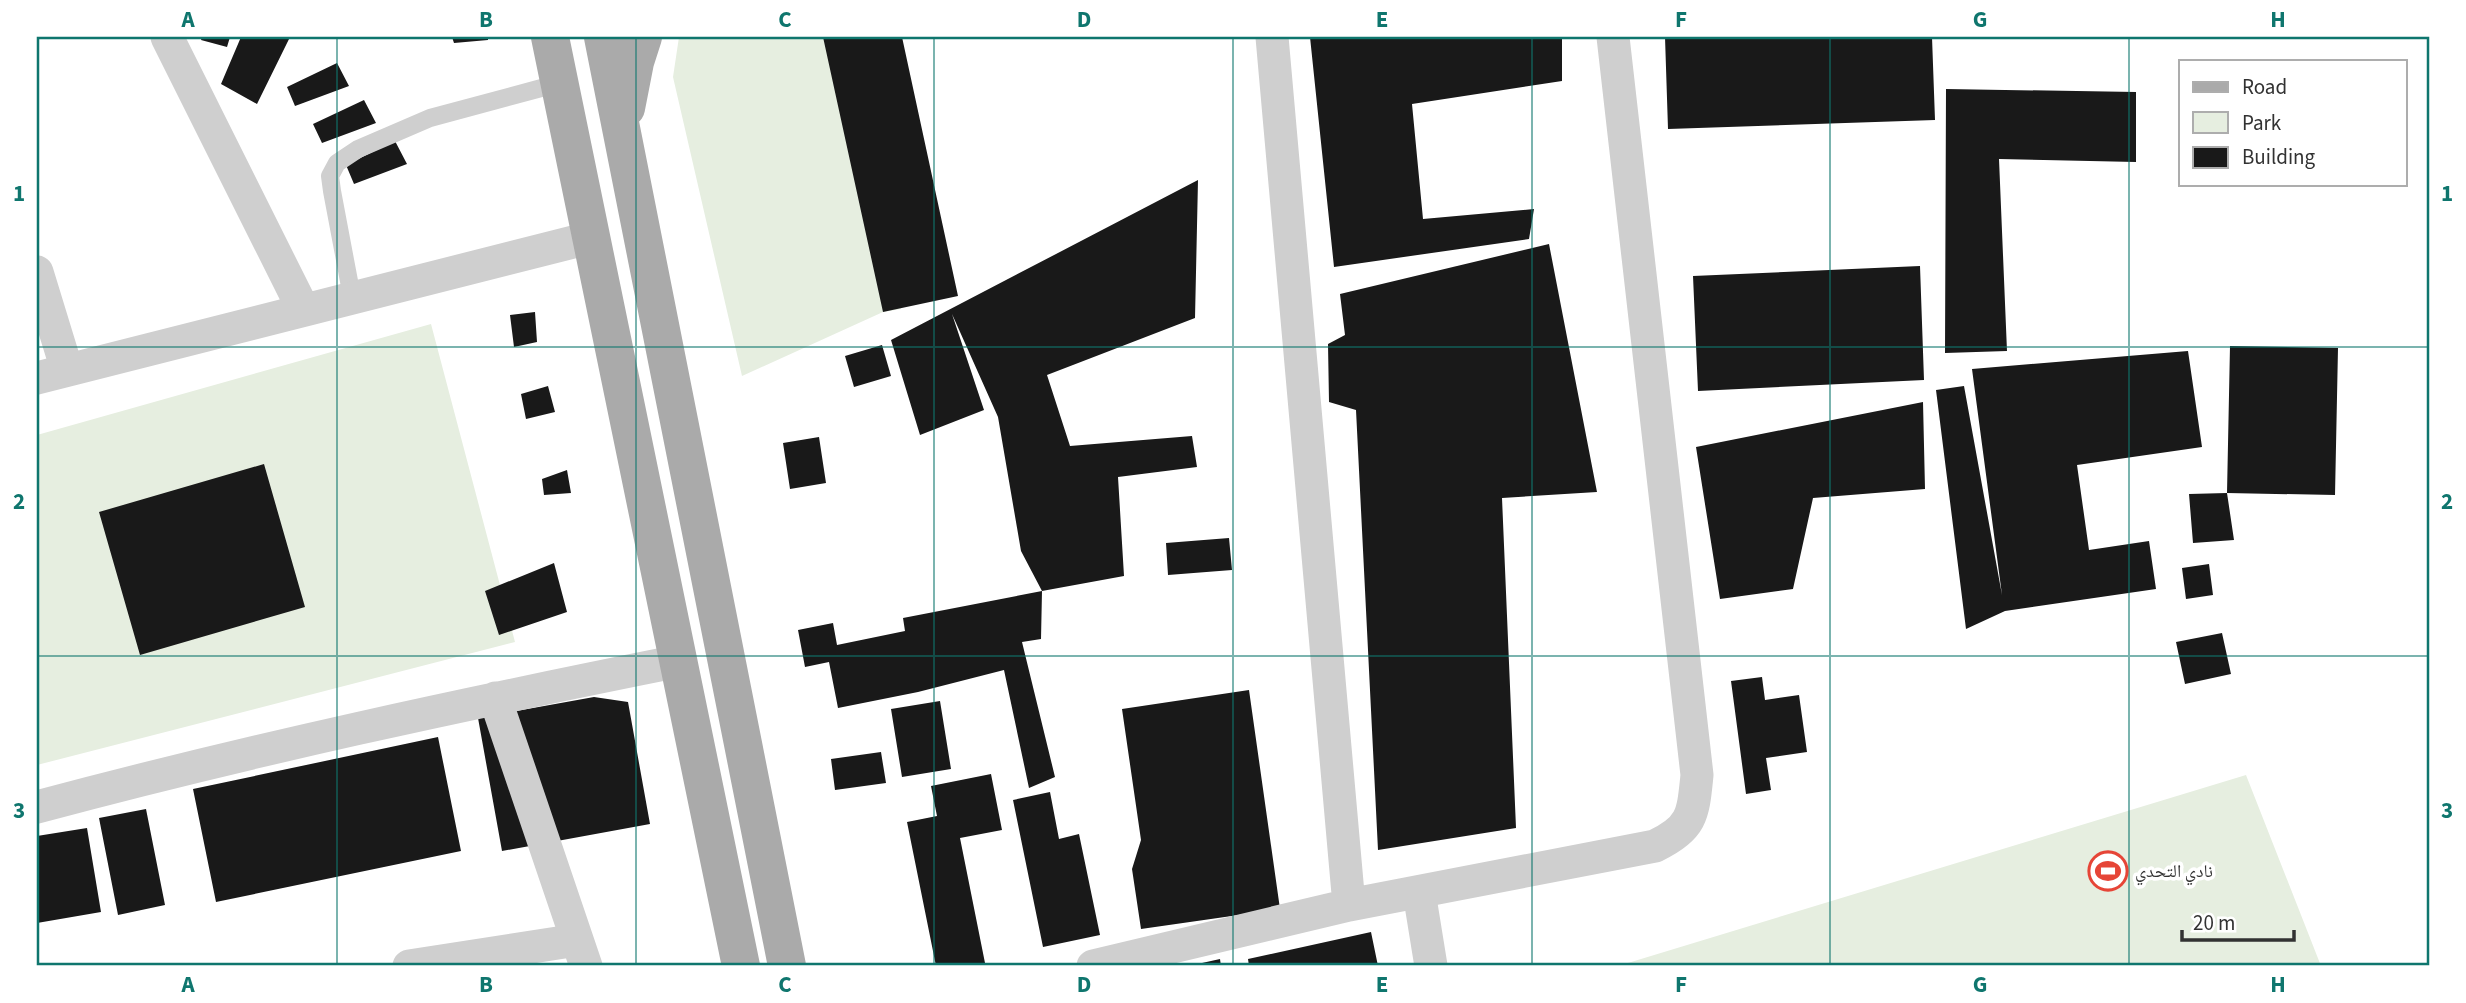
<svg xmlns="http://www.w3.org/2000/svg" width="2466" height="1003" font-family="'Source Sans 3','Noto Naskh Arabic',sans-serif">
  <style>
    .green { fill: #e6eee0 }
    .building { fill: #191919 }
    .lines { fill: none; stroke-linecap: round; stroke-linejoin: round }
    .lane { stroke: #cfcfcf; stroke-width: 18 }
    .street { stroke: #cfcfcf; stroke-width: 33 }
    .primary { stroke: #aaa; stroke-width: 38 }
    .grid { fill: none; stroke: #0f766e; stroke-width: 2; stroke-opacity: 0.55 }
    .labels { text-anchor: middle; stroke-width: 7; stroke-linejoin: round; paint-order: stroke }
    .poi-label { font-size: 18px; fill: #323232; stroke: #fff; text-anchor: start }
    .neatline { fill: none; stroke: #0f766e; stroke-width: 2.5 }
    .grid-label { font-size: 23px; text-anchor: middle; font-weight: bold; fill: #0f766e }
  </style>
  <rect width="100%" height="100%" fill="#fff"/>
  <path class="green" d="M 679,37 L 847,37 L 901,309 L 883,312 L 742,376 L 673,77 Z
    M 431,324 L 515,642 L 37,765 L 37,435 Z
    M 2246,775 L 2321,966 L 1618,966 Z"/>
  <path class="building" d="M 202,37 L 230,37 L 227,47 L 201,40 Z
    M 241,37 L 290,37 L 257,104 L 221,84 Z
    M 452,37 L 488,37 L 488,40 L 454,43 Z
    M 823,37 L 902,37 L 958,296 L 883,312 Z
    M 1310,37 L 1562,37 L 1562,81 L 1412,104 L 1423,219 L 1534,209 L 1529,239 L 1334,267 Z
    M 1665,37 L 1932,37 L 1935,120 L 1668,129 Z
    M 337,63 L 349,86 L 295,106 L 287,87 Z
    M 1946,89 L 2136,92 L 2136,162 L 1999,159 L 2007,351 L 1945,353 Z
    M 364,100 L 376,123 L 322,143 L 313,124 Z
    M 395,141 L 407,164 L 354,184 L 346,165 Z
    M 1198,180 L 1195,318 L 1047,375 L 1070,446 L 1192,436 L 1197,467 L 1118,477 L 1124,576 L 1042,591 L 1021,551 L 998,417 L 952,314 L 984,410 L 920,435 L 891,340 Z
    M 1549,244 L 1597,492 L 1502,498 L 1516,828 L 1378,850 L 1356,410 L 1329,402 L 1328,344 L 1345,335 L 1340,294 Z
    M 1920,266 L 1924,380 L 1698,391 L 1693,276 Z
    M 535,312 L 537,342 L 514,347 L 510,315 Z
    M 882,345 L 891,376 L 854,387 L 845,356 Z
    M 2230,346 L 2338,348 L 2335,495 L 2227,493 Z
    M 2188,351 L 2202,447 L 2077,465 L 2089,550 L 2149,541 L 2156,589 L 2005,611 L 1966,629 L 1936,390 L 1964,386 L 2002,595 L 1972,369 Z
    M 548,386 L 555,412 L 526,419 L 521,394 Z
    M 1923,402 L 1925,489 L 1813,498 L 1793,589 L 1720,599 L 1696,447 Z
    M 819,437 L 826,483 L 790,489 L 783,443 Z
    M 264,464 L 305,607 L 140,655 L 99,512 Z
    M 567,470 L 571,493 L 544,495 L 542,479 Z
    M 2227,493 L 2234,540 L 2193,543 L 2189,494 Z
    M 1229,538 L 1232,570 L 1168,575 L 1166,543 Z
    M 554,563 L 567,612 L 499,635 L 485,591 Z
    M 2209,564 L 2213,595 L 2186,599 L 2182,568 Z
    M 1042,591 L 1041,639 L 1022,642 L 1055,777 L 1029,788 L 1004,670 L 918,692 L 838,708 L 829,662 L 805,667 L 798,630 L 833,623 L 837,645 L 905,631 L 903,618 Z
    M 2222,633 L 2231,674 L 2185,684 L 2176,642 Z
    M 1762,677 L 1765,700 L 1799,695 L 1807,752 L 1766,758 L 1771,790 L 1746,794 L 1731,681 Z
    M 1249,690 L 1280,909 L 1141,929 L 1132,869 L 1141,840 L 1122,709 Z
    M 594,697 L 628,702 L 650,824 L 502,851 L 478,718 Z
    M 940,701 L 951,769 L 902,777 L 891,709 Z
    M 438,737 L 461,851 L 216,902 L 193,789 Z
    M 881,752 L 886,783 L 835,790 L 831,759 Z
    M 991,774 L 1002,830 L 960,838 L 985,963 L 966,966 L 936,966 L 907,822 L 937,816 L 931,786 Z
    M 1050,792 L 1059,839 L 1079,834 L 1100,935 L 1043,947 L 1013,800 Z
    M 146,809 L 165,905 L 118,915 L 99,818 Z
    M 87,828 L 101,912 L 37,923 L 37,836 Z
    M 1371,932 L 1378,966 L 1249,966 L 1248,959 Z
    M 1220,959 L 1221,966 L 1193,966 L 1193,965 Z"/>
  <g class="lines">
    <path class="lane" d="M 352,297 L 332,191 L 330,176 L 337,163 L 358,149 L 430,118 L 560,83"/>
    <path class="street" d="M 167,37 L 303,309
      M 1272,37 L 1349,905
      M 37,272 L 67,370
      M 37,378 L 593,237
      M 495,698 L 586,966
      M 37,807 C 249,750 464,704 679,661
      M 1419,892 L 1431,966
      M 409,966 L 577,940
      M 1093,966 L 1349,905 L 1655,846 C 1693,828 1693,814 1697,775 L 1613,37"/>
    <path class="primary" d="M 550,37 L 741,966
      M 603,37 L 787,966
      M 626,108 L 635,62 L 643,37"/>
  </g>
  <path class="grid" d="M 337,37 L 337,966M 636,37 L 636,966M 934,37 L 934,966M 1233,37 L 1233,966M 1532,37 L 1532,966M 1830,37 L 1830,966M 2129,37 L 2129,966M 37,347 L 2429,347M 37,656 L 2429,656"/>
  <defs>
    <g id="stadium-ring" transform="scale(2.0125)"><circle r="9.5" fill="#fff" stroke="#e64537" stroke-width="1.5"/><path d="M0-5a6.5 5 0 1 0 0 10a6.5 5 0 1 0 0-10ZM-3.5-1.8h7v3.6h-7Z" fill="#e64537"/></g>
  </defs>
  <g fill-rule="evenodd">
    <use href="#stadium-ring" x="2108" y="871"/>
  </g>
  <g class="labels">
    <g class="poi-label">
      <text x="2135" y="877">نادي التحدي</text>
    </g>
  </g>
  <rect width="2466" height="1003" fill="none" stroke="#ffffff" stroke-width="77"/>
  <rect x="2179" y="60" width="228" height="126" fill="#ffffff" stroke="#adadad" stroke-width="2"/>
  <rect x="2193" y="82" width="35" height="10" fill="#aaaaaa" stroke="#adadad" stroke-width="2"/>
  <text x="2242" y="94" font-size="21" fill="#323232">Road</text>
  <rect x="2193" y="112" width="35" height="21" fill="#e6eee0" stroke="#adadad" stroke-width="2"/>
  <text x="2242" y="130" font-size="21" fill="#323232">Park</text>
  <rect x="2193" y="147" width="35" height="21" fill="#191919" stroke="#adadad" stroke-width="2"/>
  <text x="2242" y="164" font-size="21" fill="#323232">Building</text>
  <path d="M2182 930v10h112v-10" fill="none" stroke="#323232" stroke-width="3.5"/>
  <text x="2193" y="930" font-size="21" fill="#323232" stroke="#ffffff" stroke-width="5" paint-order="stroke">20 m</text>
  <rect x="38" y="38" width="2390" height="926" class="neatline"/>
  <g class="grid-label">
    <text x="188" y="27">A</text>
    <text x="486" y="27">B</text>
    <text x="785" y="27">C</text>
    <text x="1084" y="27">D</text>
    <text x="1382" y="27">E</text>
    <text x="1681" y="27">F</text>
    <text x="1980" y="27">G</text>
    <text x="2278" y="27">H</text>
    <text x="19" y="201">1</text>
    <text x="2447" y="201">1</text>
    <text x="19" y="509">2</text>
    <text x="2447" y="509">2</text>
    <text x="19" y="818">3</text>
    <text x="2447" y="818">3</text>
    <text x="188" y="992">A</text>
    <text x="486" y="992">B</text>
    <text x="785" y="992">C</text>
    <text x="1084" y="992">D</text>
    <text x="1382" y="992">E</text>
    <text x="1681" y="992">F</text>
    <text x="1980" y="992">G</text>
    <text x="2278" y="992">H</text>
  </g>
</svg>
